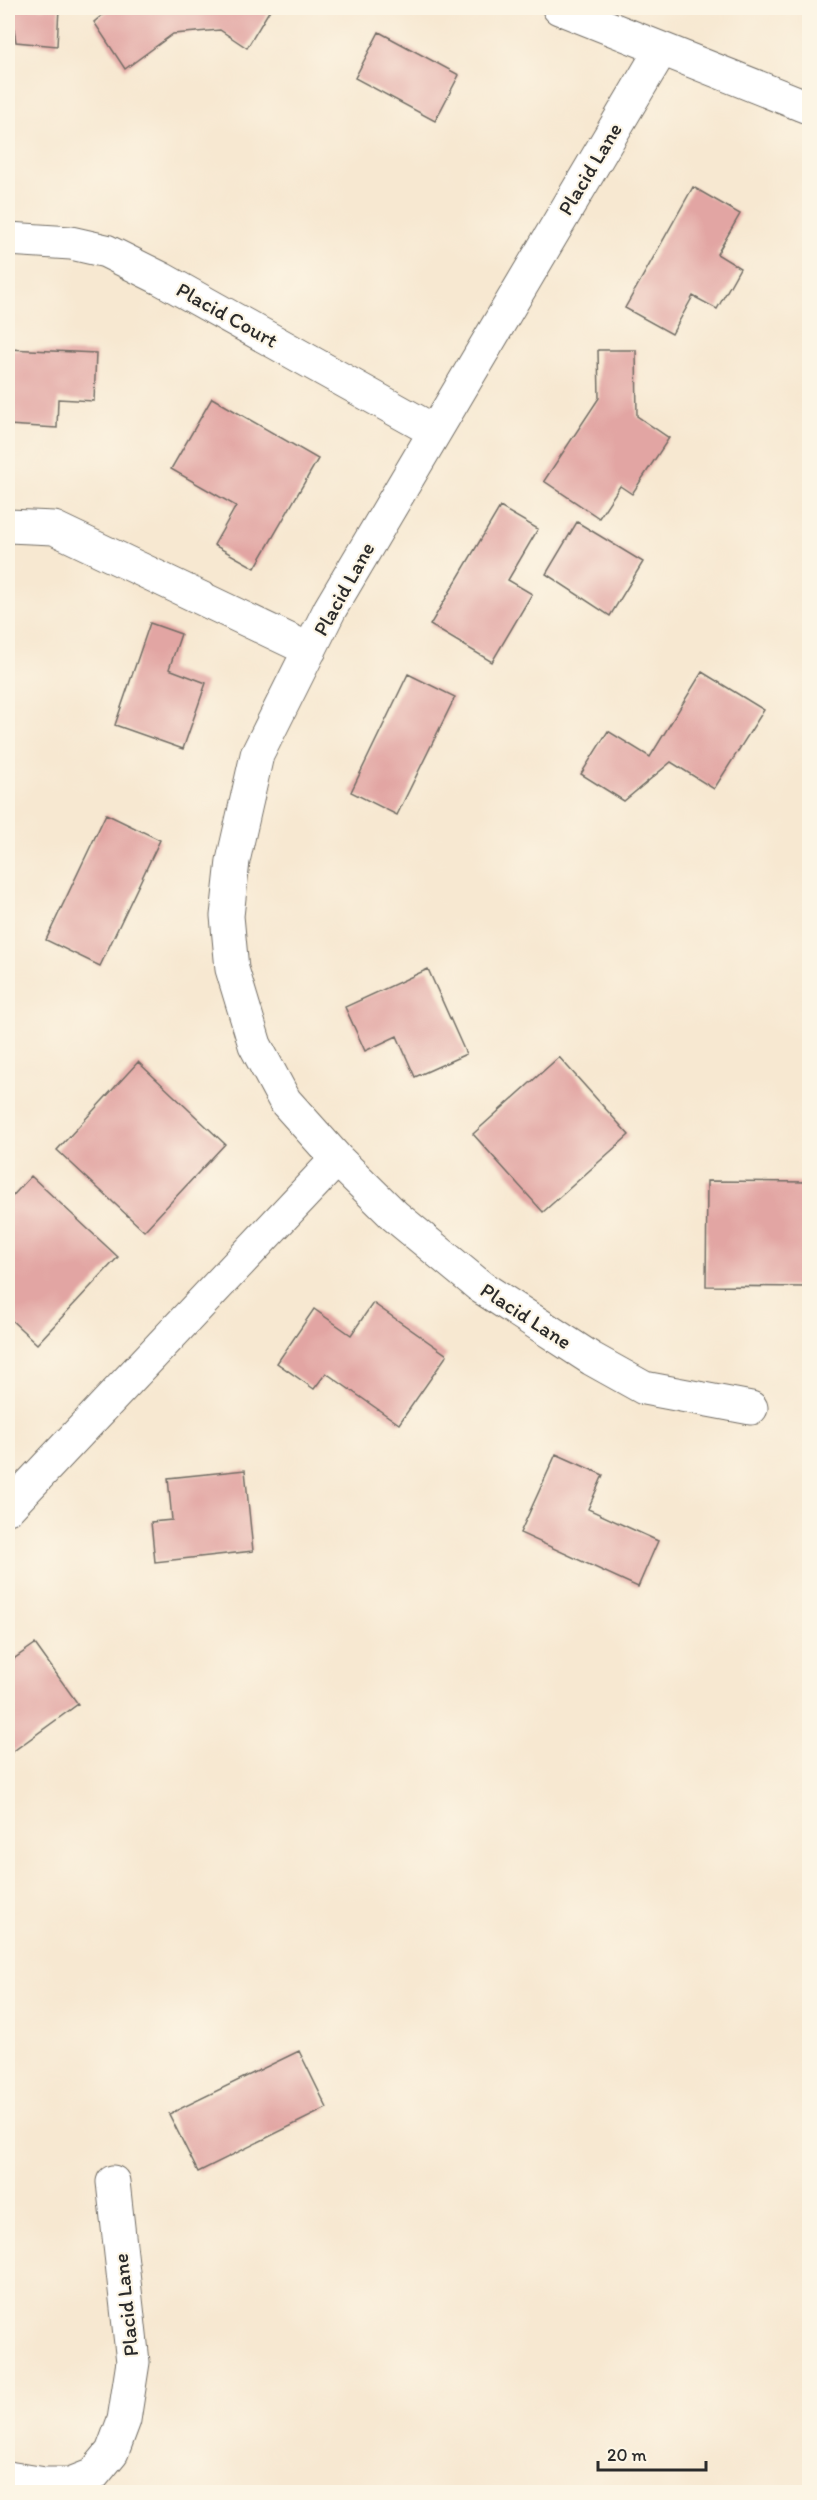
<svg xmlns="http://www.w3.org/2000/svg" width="817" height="2500" font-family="Itim,sans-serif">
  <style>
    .building { fill: #e2a5a3 }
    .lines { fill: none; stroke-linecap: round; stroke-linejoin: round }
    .minor-casing { stroke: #726d65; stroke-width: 35 }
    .major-casing { stroke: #726d65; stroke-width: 35 }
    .minor { stroke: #fff; stroke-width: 33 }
    .major { stroke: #fff; stroke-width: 33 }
    .labels { text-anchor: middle; stroke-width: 4.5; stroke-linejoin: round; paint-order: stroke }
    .street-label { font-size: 21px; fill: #2b2b2b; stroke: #fcf5e5 }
  </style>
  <rect width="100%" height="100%" fill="#fcf5e5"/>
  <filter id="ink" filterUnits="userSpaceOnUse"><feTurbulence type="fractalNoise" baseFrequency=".0167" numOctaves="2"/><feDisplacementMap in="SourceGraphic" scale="12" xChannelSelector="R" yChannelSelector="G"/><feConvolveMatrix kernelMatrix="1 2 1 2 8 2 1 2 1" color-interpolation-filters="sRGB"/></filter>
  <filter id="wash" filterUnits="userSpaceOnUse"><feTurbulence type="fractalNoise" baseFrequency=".008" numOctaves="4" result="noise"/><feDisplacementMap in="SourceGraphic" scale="24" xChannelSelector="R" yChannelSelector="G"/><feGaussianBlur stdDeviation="1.35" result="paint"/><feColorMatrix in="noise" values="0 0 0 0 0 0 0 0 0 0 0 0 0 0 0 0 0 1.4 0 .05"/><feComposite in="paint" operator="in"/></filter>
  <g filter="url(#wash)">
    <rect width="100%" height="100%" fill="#f7e8d1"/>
    <g id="blocks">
      <path class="building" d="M 8,8 L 59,8 L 57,46 L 16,42 L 14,29 L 8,28 Z
        M 111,8 L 271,8 L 247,48 L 220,30 L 173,34 L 125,69 L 94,22 Z
        M 379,32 L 459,75 L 435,121 L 355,78 Z
        M 693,187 L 740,214 L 717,254 L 740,268 L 717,309 L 693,296 L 672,334 L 625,308 Z
        M 8,349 L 96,353 L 94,401 L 58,399 L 57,428 L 8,425 Z
        M 598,350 L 636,350 L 637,416 L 669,438 L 632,494 L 620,486 L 599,518 L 544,481 L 599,398 Z
        M 212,398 L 318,459 L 255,568 L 214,545 L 236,506 L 171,469 Z
        M 500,507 L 538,529 L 508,580 L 532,594 L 492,662 L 430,625 Z
        M 577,522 L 643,562 L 610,616 L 546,574 Z
        M 150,623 L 181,634 L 169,669 L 206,683 L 183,749 L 115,725 Z
        M 702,672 L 764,710 L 714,789 L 671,762 L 624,801 L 581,774 L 608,731 L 650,757 Z
        M 408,674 L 455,697 L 397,815 L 351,792 Z
        M 106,814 L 160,840 L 100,966 L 46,940 Z
        M 428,969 L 466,1054 L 415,1077 L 397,1036 L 365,1051 L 345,1007 Z
        M 559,1057 L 629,1135 L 543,1212 L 473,1134 Z
        M 138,1062 L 225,1144 L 144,1231 L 57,1150 Z
        M 31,1176 L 118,1257 L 37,1344 L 8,1317 L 8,1201 Z
        M 707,1181 L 810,1182 L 810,1287 L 706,1286 Z
        M 373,1303 L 447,1355 L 399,1424 L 326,1373 L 314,1389 L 277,1363 L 314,1309 L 351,1335 Z
        M 556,1454 L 603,1475 L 588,1509 L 658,1541 L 638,1587 L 520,1533 Z
        M 245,1470 L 253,1551 L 155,1562 L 151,1522 L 172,1520 L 168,1478 Z
        M 35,1644 L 78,1704 L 8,1755 L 8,1703 L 14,1698 L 8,1689 L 8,1663 Z
        M 299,2051 L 327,2108 L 198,2172 L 169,2114 Z"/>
    </g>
  </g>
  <g filter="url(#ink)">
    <use href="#blocks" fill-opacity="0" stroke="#726d65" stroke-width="1.5"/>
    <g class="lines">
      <g class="minor-casing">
        <path id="minor" d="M 661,50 L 330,609 L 257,755 L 233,861 L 227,916 L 232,969 L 255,1045 L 285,1101 L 337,1159 L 395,1216 L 481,1287 L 592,1359 L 644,1388 L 751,1408
          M 8,239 L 71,243 L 106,251 L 162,279 L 434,431
          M 8,526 L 54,528 L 310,650
          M 8,1508 L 337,1159
          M 8,2478 L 45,2484 L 70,2484 L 93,2475 L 112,2452 L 124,2420 L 133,2362 L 113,2182"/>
      </g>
      <g class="major-casing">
        <path id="major" d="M 559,8 L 810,108"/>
      </g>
      <use href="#minor" class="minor"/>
      <use href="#major" class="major"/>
    </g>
  </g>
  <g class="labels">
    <g class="street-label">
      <text transform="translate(590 169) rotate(-59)" y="7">Placid Lane</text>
      <text transform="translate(227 315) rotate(29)" y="7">Placid Court</text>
      <text transform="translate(344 589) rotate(-61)" y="7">Placid Lane</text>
      <text transform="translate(526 1316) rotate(33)" y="7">Placid Lane</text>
      <text transform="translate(126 2305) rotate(-96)" y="7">Placid Lane</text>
    </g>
  </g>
  <rect width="817" height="2500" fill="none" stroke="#fcf5e5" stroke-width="30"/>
  <path d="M598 2461v9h108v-9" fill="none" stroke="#2b2b2b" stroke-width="3"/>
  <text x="607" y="2461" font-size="18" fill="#2b2b2b" stroke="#fcf5e5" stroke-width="4.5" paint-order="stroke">20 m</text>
</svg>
